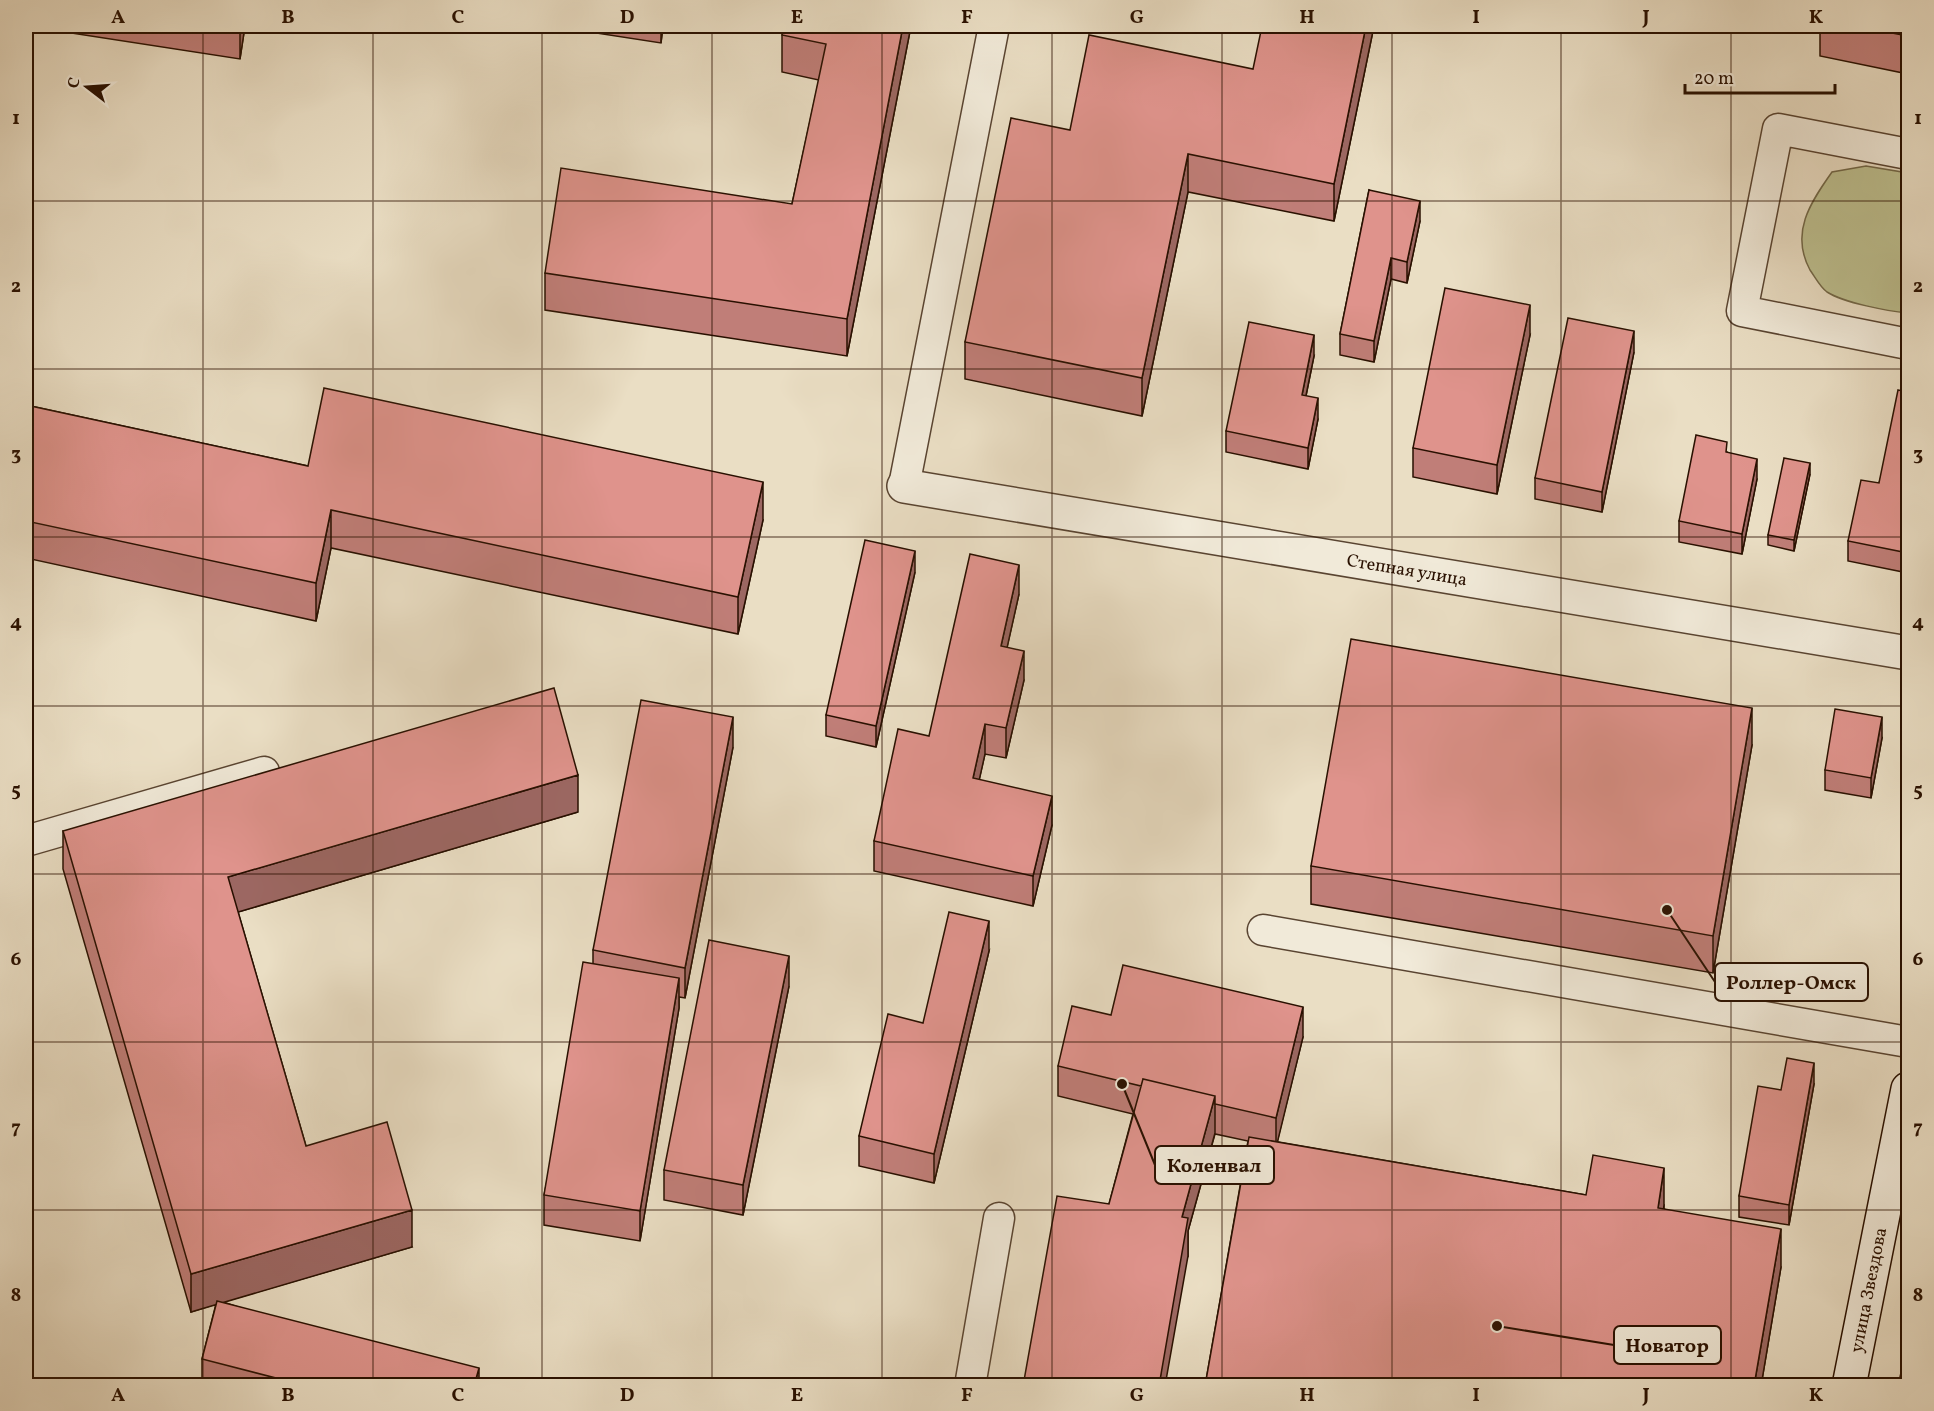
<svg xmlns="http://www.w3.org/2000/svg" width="1934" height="1411" font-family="Vollkorn,serif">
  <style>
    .green { fill: #bdbf8f; stroke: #736848; stroke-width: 1.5 }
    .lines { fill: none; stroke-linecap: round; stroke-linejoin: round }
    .lane-casing { stroke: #594431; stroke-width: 33 }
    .street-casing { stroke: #594431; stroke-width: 36 }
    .secondary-casing { stroke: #291000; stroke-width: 36 }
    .lane { stroke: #f1ead9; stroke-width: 30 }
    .street { stroke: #f1ead9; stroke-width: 33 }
    .secondary { stroke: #f1ead9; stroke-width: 33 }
    .wall { fill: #c07e78; stroke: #291000; stroke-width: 1.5 }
    .shaded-wall { fill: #9c6762; stroke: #291000; stroke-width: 1.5 }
    .building { fill: #df938c; stroke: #291000; stroke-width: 1.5 }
    .grid { fill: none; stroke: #291000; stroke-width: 1.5; stroke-opacity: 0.55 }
    .labels { text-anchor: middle; stroke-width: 6; stroke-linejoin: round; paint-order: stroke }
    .street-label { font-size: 18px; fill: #291000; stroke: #f1ead9 }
    .leader { fill: none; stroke: #291000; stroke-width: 2 }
    .callout-dot { fill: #291000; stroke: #f1ead9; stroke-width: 2 }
    .callout { fill: #f1ead9; stroke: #291000; stroke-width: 2 }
    .callout-label { font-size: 20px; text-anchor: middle; font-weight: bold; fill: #291000 }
    .neatline { fill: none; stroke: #291000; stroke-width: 2 }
    .grid-label { font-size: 20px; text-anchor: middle; font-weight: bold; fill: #291000 }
  </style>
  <rect width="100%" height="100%" fill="#eadec4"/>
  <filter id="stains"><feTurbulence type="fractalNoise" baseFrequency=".00333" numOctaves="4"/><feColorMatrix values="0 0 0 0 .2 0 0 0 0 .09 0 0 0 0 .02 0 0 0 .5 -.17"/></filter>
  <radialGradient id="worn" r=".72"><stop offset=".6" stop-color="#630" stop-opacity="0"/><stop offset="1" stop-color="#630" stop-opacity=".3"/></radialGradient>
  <path class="green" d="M 1866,166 L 1908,173 L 1908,313 C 1888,311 1844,303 1827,292 C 1820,287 1815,277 1810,270 C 1790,233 1810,203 1832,172 Z"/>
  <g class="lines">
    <g class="lane-casing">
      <path id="lane" d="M 1908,154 L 1778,129 L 1742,311 L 1908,344
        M 904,486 L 994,26
        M 26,841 L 264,772
        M 1263,930 L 1908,1042
        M 970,1386 L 999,1218"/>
    </g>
    <g class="street-casing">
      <g id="street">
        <path id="s1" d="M 904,486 L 1908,653"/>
      </g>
    </g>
    <g class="secondary-casing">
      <g id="secondary">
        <path id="s2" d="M 1849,1386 L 1908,1089"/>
      </g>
    </g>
    <use href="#lane" class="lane"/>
    <use href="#street" class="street"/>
    <use href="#secondary" class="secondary"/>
  </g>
  <path class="wall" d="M 26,26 L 245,26 L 240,59 Z
    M 551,26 L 663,26 L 661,43 Z
    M 911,26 L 847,356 L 545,310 L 545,273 L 792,204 L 819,80 L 782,72 L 782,35 Z
    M 1374,26 L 1334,221 L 1188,192 L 1142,416 L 965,379 L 965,342 L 1070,130 L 1253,69 Z
    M 1670,26 L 1708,26 L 1706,33 Z
    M 1820,26 L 1908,26 L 1908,74 L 1820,56 Z
    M 1369,190 L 1420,221 L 1407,283 L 1391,279 L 1374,362 L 1340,355 L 1340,334 Z
    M 1530,335 L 1497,494 L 1413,477 L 1413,448 Z
    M 1634,352 L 1602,512 L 1535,499 L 1535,478 Z
    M 1314,356 L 1306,396 L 1318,419 L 1308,469 L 1226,452 L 1226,431 Z
    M 1908,392 L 1908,573 L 1848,561 L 1848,541 L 1879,483 Z
    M 26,405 L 308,466 L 763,520 L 738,634 L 331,548 L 316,621 L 26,558 Z
    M 1727,452 L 1757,479 L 1742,554 L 1679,542 L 1679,521 Z
    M 1810,474 L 1794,551 L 1768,545 L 1768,535 Z
    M 915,572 L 876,747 L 826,736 L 826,715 Z
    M 1019,594 L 1007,647 L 1024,680 L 1006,758 L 985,754 L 979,780 L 1052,825 L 1033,906 L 874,871 L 874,841 L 929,736 Z
    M 1882,738 L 1871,798 L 1825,790 L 1825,770 Z
    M 1752,745 L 1713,973 L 1311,904 L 1311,866 Z
    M 733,747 L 685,998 L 679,997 L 679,1008 L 640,1241 L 544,1225 L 544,1195 L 593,964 L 593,950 Z
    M 578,812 L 238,912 L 306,1146 L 412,1247 L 223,1302 L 479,1386 L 202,1386 L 202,1359 L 216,1304 L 191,1312 L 63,869 L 63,831 Z
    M 989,951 L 934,1183 L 859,1166 L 859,1136 L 923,1023 Z
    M 789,986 L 743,1215 L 664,1200 L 664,1170 Z
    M 1111,1015 L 1303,1037 L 1277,1142 L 1586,1195 L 1664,1205 L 1664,1209 L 1781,1267 L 1761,1386 L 1205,1386 L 1248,1141 L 1215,1134 L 1188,1231 L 1188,1256 L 1109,1204 L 1133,1114 L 1058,1096 L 1058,1066 Z
    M 1814,1084 L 1789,1225 L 1739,1217 L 1739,1196 L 1781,1090 Z"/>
  <path class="shaded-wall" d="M 240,26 L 245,26 L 240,59 Z
    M 661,26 L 663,26 L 661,43 Z
    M 903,26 L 911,26 L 847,356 L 847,319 Z
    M 1366,26 L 1374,26 L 1334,221 L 1334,184 Z
    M 1188,154 L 1188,192 L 1142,416 L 1142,378 Z
    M 1420,201 L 1420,221 L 1407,283 L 1407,262 Z
    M 1391,258 L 1391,279 L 1374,362 L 1374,341 Z
    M 1530,305 L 1530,335 L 1497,494 L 1497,465 Z
    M 1634,331 L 1634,352 L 1602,512 L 1602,492 Z
    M 1314,335 L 1314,356 L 1302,415 L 1302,395 Z
    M 1318,398 L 1318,419 L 1308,469 L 1308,448 Z
    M 1757,459 L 1757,479 L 1742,554 L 1742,534 Z
    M 1810,463 L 1810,474 L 1794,551 L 1794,540 Z
    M 763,482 L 763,520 L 738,634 L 738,597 Z
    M 331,510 L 331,548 L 316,621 L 316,583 Z
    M 915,551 L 915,572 L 876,747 L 876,726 Z
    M 1019,565 L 1019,594 L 1001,675 L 1001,646 Z
    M 1024,651 L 1024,680 L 1006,758 L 1006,728 Z
    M 1752,708 L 1752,745 L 1713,973 L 1713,936 Z
    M 733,717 L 733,747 L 685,998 L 685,968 Z
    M 1882,717 L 1882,738 L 1871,798 L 1871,778 Z
    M 985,724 L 985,754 L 973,808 L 973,778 Z
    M 578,775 L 578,812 L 228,915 L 228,877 Z
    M 1052,796 L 1052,825 L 1033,906 L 1033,876 Z
    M 989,921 L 989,951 L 934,1183 L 934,1154 Z
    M 789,956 L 789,986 L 743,1215 L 743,1185 Z
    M 679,978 L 679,1008 L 640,1241 L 640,1211 Z
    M 1303,1007 L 1303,1037 L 1276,1148 L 1276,1118 Z
    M 1814,1063 L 1814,1084 L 1789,1225 L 1789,1205 Z
    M 1215,1096 L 1215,1133 L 1188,1231 L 1188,1256 L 1165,1386 L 1159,1386 L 1182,1217 Z
    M 1664,1168 L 1664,1205 L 1658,1245 L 1658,1208 Z
    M 412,1210 L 412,1247 L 191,1312 L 191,1274 Z
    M 1781,1229 L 1781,1267 L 1761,1386 L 1754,1386 Z
    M 479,1368 L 479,1386 L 474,1386 Z"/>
  <path class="building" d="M 784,26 L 903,26 L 847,319 L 545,273 L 561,168 L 792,204 L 826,44 L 782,35 Z
    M 1262,26 L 1366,26 L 1334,184 L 1188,154 L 1142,378 L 965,342 L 1011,118 L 1070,130 L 1089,35 L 1253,69 Z
    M 1856,26 L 1908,26 L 1908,36 Z
    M 1369,190 L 1420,201 L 1407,262 L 1391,258 L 1374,341 L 1340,334 Z
    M 1445,288 L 1530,305 L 1497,465 L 1413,448 Z
    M 1568,318 L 1634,331 L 1602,492 L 1535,478 Z
    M 1249,322 L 1314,335 L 1302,395 L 1318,398 L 1308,448 L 1226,431 Z
    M 324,388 L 763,482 L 738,597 L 331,510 L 316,583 L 26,521 L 26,405 L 308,466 Z
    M 1898,390 L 1908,392 L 1908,553 L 1848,541 L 1861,480 L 1879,483 Z
    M 1696,435 L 1727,442 L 1726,452 L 1757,459 L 1742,534 L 1679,521 Z
    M 1784,458 L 1810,463 L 1794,540 L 1768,535 Z
    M 865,540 L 915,551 L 876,726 L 826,715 Z
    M 970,554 L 1019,565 L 1001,646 L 1024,651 L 1006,728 L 985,724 L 973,778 L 1052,796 L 1033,876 L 874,841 L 898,729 L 929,736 Z
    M 1351,639 L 1752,708 L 1713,936 L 1311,866 Z
    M 554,688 L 578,775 L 228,877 L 306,1146 L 387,1122 L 412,1210 L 191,1274 L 63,831 Z
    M 641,700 L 733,717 L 685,968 L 593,950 Z
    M 1835,709 L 1882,717 L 1871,778 L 1825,770 Z
    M 949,912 L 989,921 L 934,1154 L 859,1136 L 888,1014 L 923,1023 Z
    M 709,940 L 789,956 L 743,1185 L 664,1170 Z
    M 583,962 L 679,978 L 640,1211 L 544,1195 Z
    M 1123,965 L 1303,1007 L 1276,1118 L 1215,1104 L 1215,1096 L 1143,1079 L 1141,1086 L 1058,1066 L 1072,1006 L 1111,1015 Z
    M 1787,1058 L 1814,1063 L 1789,1205 L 1739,1196 L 1758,1086 L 1781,1090 Z
    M 1143,1079 L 1215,1096 L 1182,1217 L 1188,1218 L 1159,1386 L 1023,1386 L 1057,1196 L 1109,1204 Z
    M 1249,1137 L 1586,1195 L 1593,1155 L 1664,1168 L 1658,1208 L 1781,1229 L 1754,1386 L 1205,1386 Z
    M 217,1301 L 479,1368 L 474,1386 L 307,1386 L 202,1359 Z
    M 1902,1368 L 1908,1369 L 1908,1386 L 1898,1386 Z"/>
  <path class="grid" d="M 203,26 L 203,1386M 373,26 L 373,1386M 542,26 L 542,1386M 712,26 L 712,1386M 882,26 L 882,1386M 1052,26 L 1052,1386M 1222,26 L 1222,1386M 1392,26 L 1392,1386M 1561,26 L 1561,1386M 1731,26 L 1731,1386M 26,201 L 1908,201M 26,369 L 1908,369M 26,537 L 1908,537M 26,706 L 1908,706M 26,874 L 1908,874M 26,1042 L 1908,1042M 26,1210 L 1908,1210"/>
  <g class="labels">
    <g class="street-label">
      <text dy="6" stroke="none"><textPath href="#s1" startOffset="510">Степная улица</textPath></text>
      <text dy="6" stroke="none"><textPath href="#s2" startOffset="98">улица Звездова</textPath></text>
    </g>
  </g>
  <path class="leader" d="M1667 910L1715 982M1122 1084L1155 1165M1497 1326L1614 1345"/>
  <g class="callout-dot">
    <circle cx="1667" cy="910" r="6"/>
    <circle cx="1122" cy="1084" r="6"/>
    <circle cx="1497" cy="1326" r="6"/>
  </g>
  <g class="callout">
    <rect x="1715" y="963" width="153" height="38" rx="6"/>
    <rect x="1155" y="1146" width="119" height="38" rx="6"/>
    <rect x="1614" y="1326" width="107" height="38" rx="6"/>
  </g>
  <g class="callout-label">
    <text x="1791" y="989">Роллер-Омск</text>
    <text x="1214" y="1172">Коленвал</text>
    <text x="1667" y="1352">Новатор</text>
  </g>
  <rect width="1934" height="1411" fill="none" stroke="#eadec4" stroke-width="66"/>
  <g transform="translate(87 87) rotate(287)" stroke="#f1ead9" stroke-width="4.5" paint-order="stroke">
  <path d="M0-4.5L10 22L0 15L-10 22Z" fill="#291000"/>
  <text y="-9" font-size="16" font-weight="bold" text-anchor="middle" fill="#291000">С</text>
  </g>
  <path d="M1685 84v9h150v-9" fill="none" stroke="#291000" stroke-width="3"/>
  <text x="1694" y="84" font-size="18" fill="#291000" stroke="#f1ead9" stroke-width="4.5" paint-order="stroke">20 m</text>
  <rect x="33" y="33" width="1868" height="1345" class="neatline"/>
  <g class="grid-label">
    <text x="118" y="23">A</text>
    <text x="288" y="23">B</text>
    <text x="458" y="23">C</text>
    <text x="627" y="23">D</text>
    <text x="797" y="23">E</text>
    <text x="967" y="23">F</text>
    <text x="1137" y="23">G</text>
    <text x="1307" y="23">H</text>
    <text x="1476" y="23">I</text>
    <text x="1646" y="23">J</text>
    <text x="1816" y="23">K</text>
    <text x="16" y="124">1</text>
    <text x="1918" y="124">1</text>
    <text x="16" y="292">2</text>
    <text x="1918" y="292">2</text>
    <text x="16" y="460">3</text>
    <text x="1918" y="460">3</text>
    <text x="16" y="628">4</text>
    <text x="1918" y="628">4</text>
    <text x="16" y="796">5</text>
    <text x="1918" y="796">5</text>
    <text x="16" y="965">6</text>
    <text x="1918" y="965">6</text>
    <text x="16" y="1133">7</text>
    <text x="1918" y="1133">7</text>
    <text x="16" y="1301">8</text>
    <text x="1918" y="1301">8</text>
    <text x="118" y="1401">A</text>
    <text x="288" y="1401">B</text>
    <text x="458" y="1401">C</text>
    <text x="627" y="1401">D</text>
    <text x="797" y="1401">E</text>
    <text x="967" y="1401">F</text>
    <text x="1137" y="1401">G</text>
    <text x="1307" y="1401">H</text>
    <text x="1476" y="1401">I</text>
    <text x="1646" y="1401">J</text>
    <text x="1816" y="1401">K</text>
  </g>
  <rect width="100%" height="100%" filter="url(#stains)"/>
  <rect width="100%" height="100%" fill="url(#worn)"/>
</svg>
